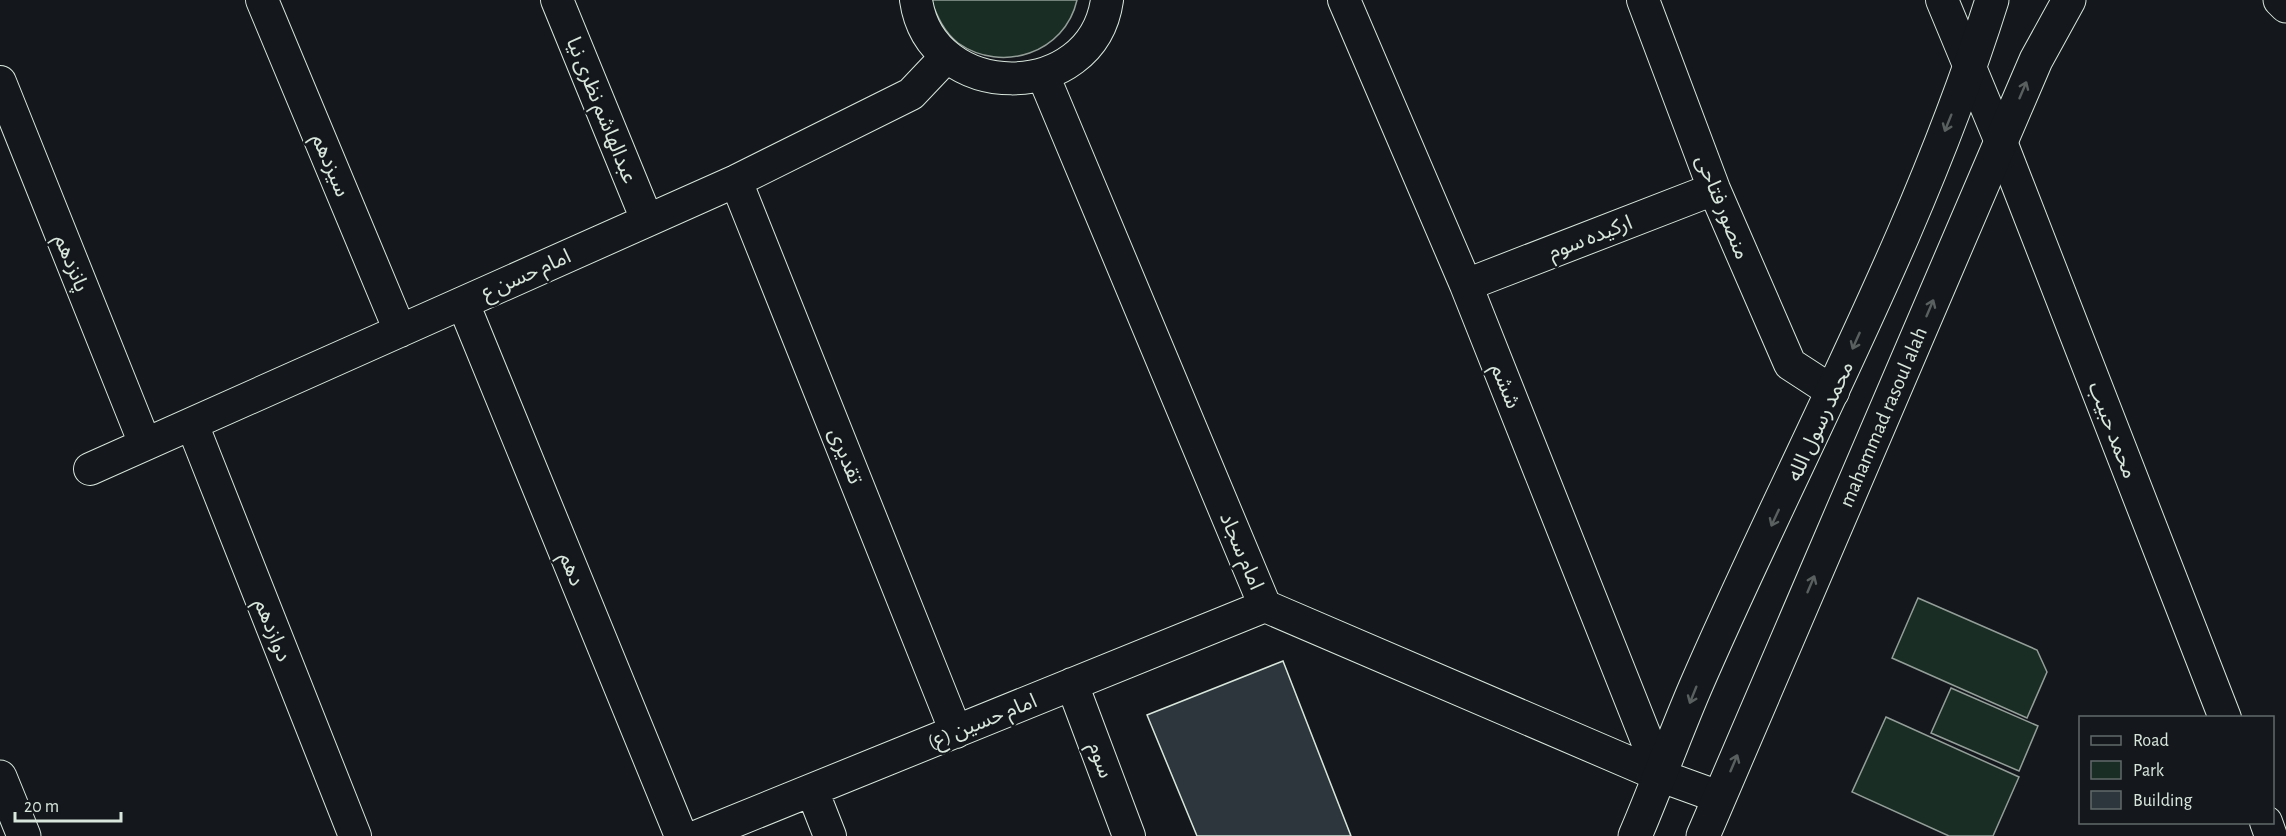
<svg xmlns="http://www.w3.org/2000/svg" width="2286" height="836" font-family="'Alegreya Sans','Noto Sans Arabic',sans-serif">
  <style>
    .green { fill: #1a2d24; stroke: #939e99; stroke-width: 1.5 }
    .building { fill: #2c363c; stroke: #d8e6dc; stroke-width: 1.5 }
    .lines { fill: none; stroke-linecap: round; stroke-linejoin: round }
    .street-casing { stroke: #d8e6dc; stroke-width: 34 }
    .secondary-casing { stroke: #d8e6dc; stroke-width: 35 }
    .street { stroke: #14181c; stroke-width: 32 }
    .secondary { stroke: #14181c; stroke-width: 33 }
    .oneway { stroke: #59605f }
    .labels { text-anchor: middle; stroke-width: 4.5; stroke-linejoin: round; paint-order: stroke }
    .street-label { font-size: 21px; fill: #d8e6dc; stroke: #14181c }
  </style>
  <rect width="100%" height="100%" fill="#14181c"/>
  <path class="green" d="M 931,0 L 1077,0 C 1065,53 1002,74 958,43 C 944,32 937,16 931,0 Z
    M 1918,598 L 2037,650 L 2047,672 L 2027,718 L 1892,658 Z
    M 1951,688 L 2038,726 L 2019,771 L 1931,733 Z
    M 1886,717 L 2019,777 L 1993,836 L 1949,836 L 1852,792 Z"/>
  <path class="building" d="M 1283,661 L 1351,836 L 1197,836 L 1147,715 Z"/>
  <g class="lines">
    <g class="street-casing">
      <path id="street" d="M 262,0 L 400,331
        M 557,0 L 647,220
        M 916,0 C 931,104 1092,105 1107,0
        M 1344,0 L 1466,285 L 1661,776
        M 1643,0 L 1714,189 L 1790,364 L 1833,392
        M 1942,0 L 2001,142 L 2225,718
        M 1043,75 L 1265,606 L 1661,776 L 1719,797
        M 0,82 L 145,444
        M 736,181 L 956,732
        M 1466,285 L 1714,189
        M 463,303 L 681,836
        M 192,424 L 355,836
        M 90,469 L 736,181 L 911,94 L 947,56
        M 1072,684 L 1129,836
        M 812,790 L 830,836
        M 2266,822 L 2271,836
        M 698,836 L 1265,606"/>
    </g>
    <g class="secondary-casing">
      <g id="secondary">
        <path d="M 2280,0 L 2286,6"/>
        <path d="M 0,777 L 24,836"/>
        <path d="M 1635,836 C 1656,787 1674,737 1695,688 C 1794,459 1917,239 1992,0"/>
        <path id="s1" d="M 1703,836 L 2036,60 L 2069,0"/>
      </g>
    </g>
    <use href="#street" class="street"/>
    <use href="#secondary" class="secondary"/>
  </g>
  <defs><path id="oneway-shaft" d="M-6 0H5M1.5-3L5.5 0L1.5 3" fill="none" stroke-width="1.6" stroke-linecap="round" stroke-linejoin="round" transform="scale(1.5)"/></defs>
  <g class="oneway">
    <use href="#oneway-shaft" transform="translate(2023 90) rotate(-67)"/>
    <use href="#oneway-shaft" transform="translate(1948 123) rotate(112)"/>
    <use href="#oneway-shaft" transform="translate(1930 308) rotate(-67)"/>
    <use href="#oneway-shaft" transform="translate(1856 341) rotate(114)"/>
    <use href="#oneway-shaft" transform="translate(1775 518) rotate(115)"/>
    <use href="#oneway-shaft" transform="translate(1811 584) rotate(-67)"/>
    <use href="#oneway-shaft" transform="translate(1693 695) rotate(112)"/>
    <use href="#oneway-shaft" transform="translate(1734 763) rotate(-67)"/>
  </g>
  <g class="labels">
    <g class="street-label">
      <text transform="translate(602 110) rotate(68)" y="7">عبدالهاشم نظری نیا</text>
      <text transform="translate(331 165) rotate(67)" y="7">سیزدهم</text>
      <text transform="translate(1723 207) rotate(68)" y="7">منصور فتاحی</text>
      <text transform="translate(1590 237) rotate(-21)" y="7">ارکیده سوم</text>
      <text transform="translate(72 263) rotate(68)" y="7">پانزدهم</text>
      <text transform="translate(526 274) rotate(-24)" y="7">امام حسن ع</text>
      <text transform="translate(1506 386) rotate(68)" y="7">ششم</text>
      <text dy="7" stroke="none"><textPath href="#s1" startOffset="456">mahammad rasoul alah</textPath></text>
      <text transform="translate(1820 421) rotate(-65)" y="7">محمد رسول الله</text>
      <text transform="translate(2113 430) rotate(69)" y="7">محمد حبیب</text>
      <text transform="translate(846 456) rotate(68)" y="7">تقدیری</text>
      <text transform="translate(1242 551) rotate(67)" y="7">امام سجاد</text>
      <text transform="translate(572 569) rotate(68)" y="7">دهم</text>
      <text transform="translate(273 630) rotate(68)" y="7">دوازدهم</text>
      <text transform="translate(982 721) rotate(-22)" y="7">امام حسین (ع)</text>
      <text transform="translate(1101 760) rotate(70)" y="7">سوم</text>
    </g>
  </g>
  <rect x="2079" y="716" width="195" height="108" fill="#14181c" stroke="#626a69" stroke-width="1.5"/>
  <rect x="2091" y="736" width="30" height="9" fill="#14181c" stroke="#626a69" stroke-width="1.5"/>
  <text x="2133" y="746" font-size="18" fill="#d8e6dc">Road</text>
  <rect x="2091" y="761" width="30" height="18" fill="#1a2d24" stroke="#626a69" stroke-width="1.5"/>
  <text x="2133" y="776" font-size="18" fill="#d8e6dc">Park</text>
  <rect x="2091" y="791" width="30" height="18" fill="#2c363c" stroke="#626a69" stroke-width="1.5"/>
  <text x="2133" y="806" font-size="18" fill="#d8e6dc">Building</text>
  <path d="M15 812v9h106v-9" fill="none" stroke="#d8e6dc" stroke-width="3"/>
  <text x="24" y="812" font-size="18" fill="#d8e6dc" stroke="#14181c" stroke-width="4.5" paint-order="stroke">20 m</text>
</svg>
